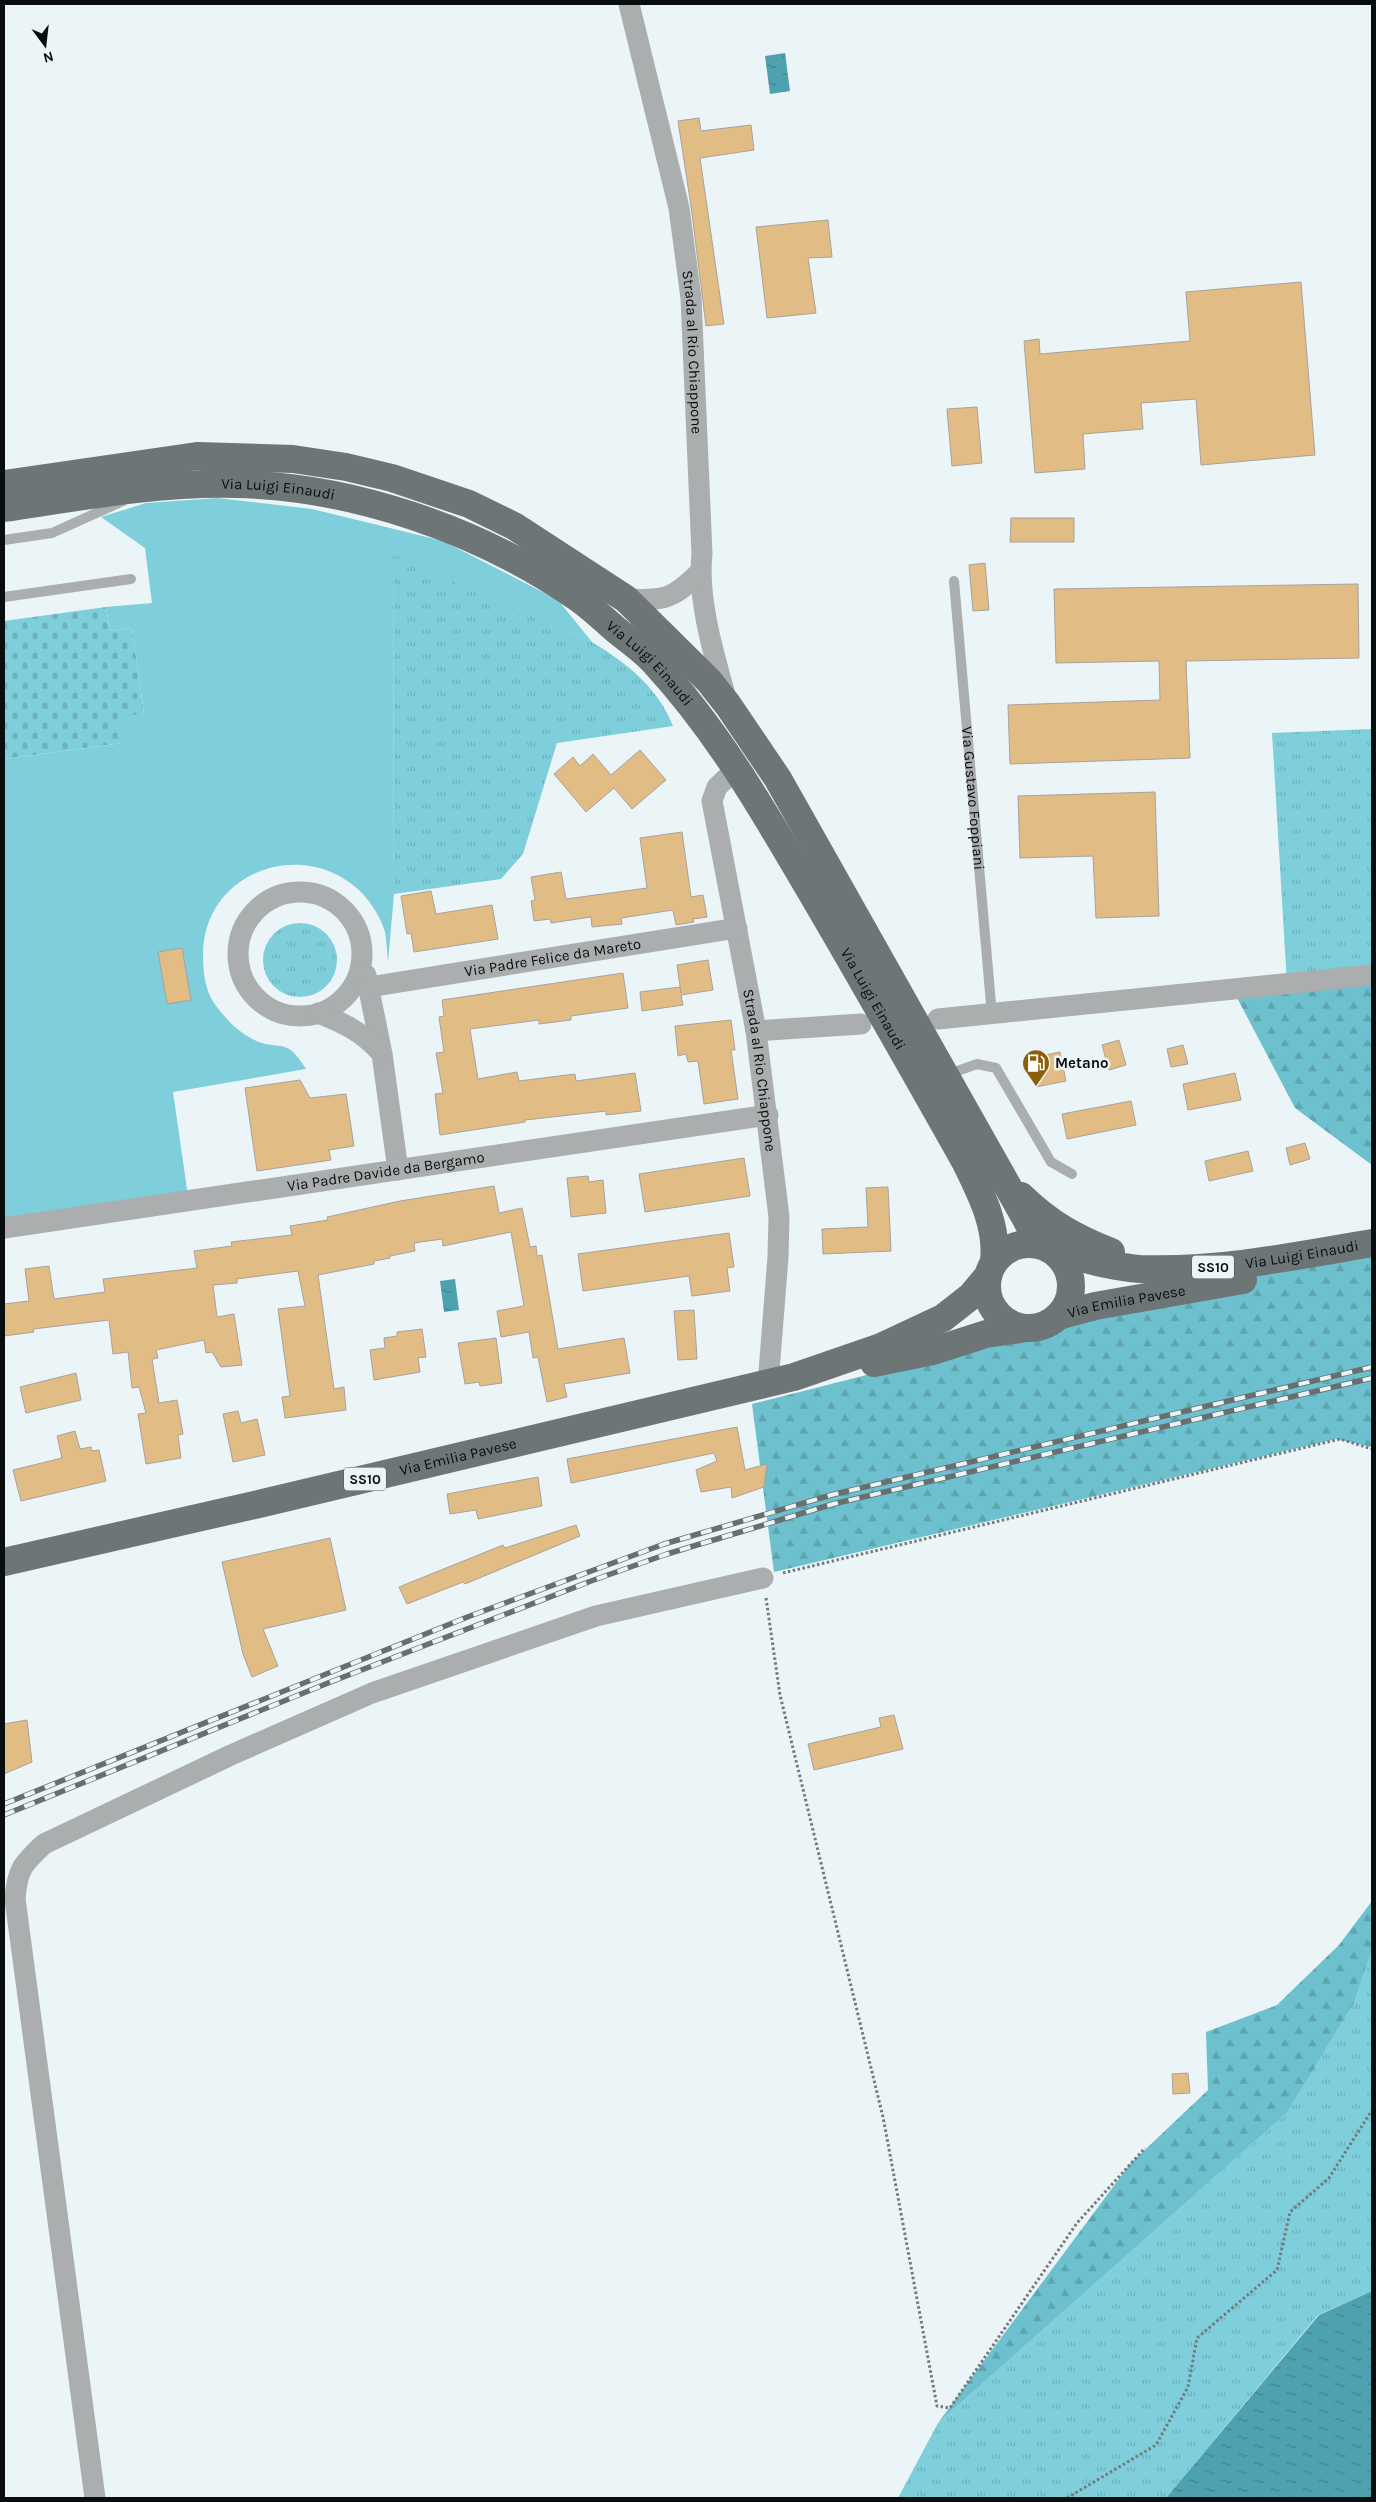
<svg xmlns="http://www.w3.org/2000/svg" width="1376" height="2502" font-family="Karla,sans-serif">
  <style>
    .grass { fill: url(#grass-tufts) }
    .forest { fill: url(#forest-firs) }
    .cemetery { fill: url(#cemetery-stones) }
    .garden { fill: #7ecfdb }
    .water { fill: url(#water-ripples) }
    .building { fill: #e2bc85; stroke: #a7a29c }
    .lines { fill: none; stroke-linecap: round; stroke-linejoin: round }
    .path { stroke: #747a7b; stroke-width: 3; stroke-dasharray: 2.5 2.5; stroke-linecap: butt }
    .service { stroke: #aaaeae; stroke-width: 10 }
    .minor { stroke: #aaaeae; stroke-width: 21 }
    .primary { stroke: #6e7576; stroke-width: 28 }
    .rail-casing { stroke: #696f70; stroke-width: 5.5 }
    .rail { stroke: #ebf4f6; stroke-width: 4; stroke-dasharray: 11; stroke-linecap: butt }
    .labels { text-anchor: middle; stroke-width: 5; stroke-linejoin: round; paint-order: stroke }
    .shield { fill: #ebf4f6; stroke: #4e5253; stroke-width: 1 }
    .shield-label { font-size: 14px; font-weight: bold; fill: #0a0d0d }
    .street-label { font-size: 15px; fill: #0a0d0d; stroke: #ebf4f6 }
    .poi-label { font-size: 15px; font-weight: bold; fill: #0a0d0d; stroke: #ebf4f6; text-anchor: start }
  </style>
  <defs>
    <pattern id="grass-tufts" width="24" height="20" patternUnits="userSpaceOnUse" patternTransform="scale(1.25)"><rect width="24" height="20" fill="#7ecfdb"/><path d="M3 7l-1-3M5 7V3M7 7l1-3M15 17l-1-3M17 17v-4M19 17l1-3" fill="none" stroke="#6cb1bb"/></pattern>
    <pattern id="forest-firs" width="22" height="20" patternUnits="userSpaceOnUse" patternTransform="scale(1.25)"><rect width="22" height="20" fill="#6dc0cd"/><path d="M5 1l3.5 6h-7zM16 11l3.5 6h-7z" fill="#5da4af"/></pattern>
    <pattern id="cemetery-stones" width="16" height="16" patternUnits="userSpaceOnUse" patternTransform="scale(1.25)"><rect width="16" height="16" fill="#7ecfdb"/><path d="M2 7V4a2 2 0 0 1 4 0v3zM10 15v-3a2 2 0 0 1 4 0v3z" fill="#6cb1bb"/></pattern>
    <pattern id="water-ripples" width="26" height="14" patternUnits="userSpaceOnUse" patternTransform="scale(1.25)"><rect width="26" height="14" fill="#4ea2af"/><path d="M2 4q2-2 4 0t4 0M15 11q2-2 4 0t4 0" fill="none" stroke="#3f828d"/></pattern>
  </defs>
  <rect width="100%" height="100%" fill="#ebf4f6"/>
  <path class="grass" d="M 393,554 L 592,642 C 627,663 658,688 673,726 L 557,743 L 523,854 L 501,879 L 394,894 Z
    M 1372,729 L 1372,976 L 1287,984 L 1272,733 Z
    M263 960a37 37 0 1 1 74 0a37 37 0 1 1-74 0Z
    M 1372,1950 L 1372,2291 L 1318,2315 L 1166,2498 L 898,2498 L 938,2423 L 1287,2113 L 1354,2003 Z"/>
  <path class="forest" d="M 1372,976 L 1372,1165 L 1295,1108 L 1233,990 Z
    M 1372,1247 L 1372,1447 L 1336,1439 L 774,1572 L 752,1404 Z
    M 1372,1901 L 1372,1950 L 1354,2003 L 1287,2113 L 938,2423 L 1130,2164 L 1208,2090 L 1206,2032 L 1277,2005 L 1339,1945 Z"/>
  <path class="cemetery" d="M 106,607 L 110,631 L 132,628 L 144,713 L 123,743 L 4,759 L 4,621 Z"/>
  <path class="garden" d="M 218,498 L 312,509 L 443,541 L 558,600 L 592,642 L 393,555 L 394,894 L 388,962 C 387,953 387,942 385,932 C 381,918 372,904 362,893 C 305,835 203,871 203,955 C 203,971 205,990 214,1003 C 225,1019 241,1035 259,1042 C 268,1046 281,1044 289,1049 C 295,1052 302,1063 306,1069 L 173,1092 L 189,1203 L 4,1231 L 4,759 L 123,743 L 119,717 L 144,713 L 132,628 L 110,631 L 106,607 L 152,603 L 145,548 L 101,517 L 146,503 Z"/>
  <path class="water" d="M 785,53 L 790,91 L 770,94 L 765,56 Z
    M 455,1279 L 459,1310 L 444,1312 L 440,1281 Z
    M 1372,2291 L 1372,2498 L 1166,2498 L 1319,2315 Z"/>
  <path class="building" d="M 699,118 L 701,131 L 751,125 L 754,150 L 700,158 L 724,324 L 706,326 L 691,206 L 678,121 Z
    M 828,220 L 832,257 L 808,258 L 816,313 L 767,318 L 756,227 Z
    M 1301,282 L 1315,455 L 1201,465 L 1196,399 L 1141,403 L 1143,429 L 1083,434 L 1085,469 L 1035,473 L 1024,341 L 1039,339 L 1040,354 L 1190,341 L 1186,292 Z
    M 977,407 L 982,463 L 952,466 L 947,409 Z
    M 1011,518 L 1074,518 L 1074,542 L 1010,542 Z
    M 985,563 L 989,610 L 973,611 L 969,565 Z
    M 1358,584 L 1359,658 L 1186,661 L 1190,758 L 1010,764 L 1008,705 L 1160,700 L 1159,661 L 1056,663 L 1054,589 Z
    M 640,750 L 666,780 L 632,809 L 614,788 L 586,812 L 554,774 L 573,757 L 580,766 L 593,754 L 611,775 Z
    M 1155,792 L 1159,916 L 1096,918 L 1093,856 L 1020,858 L 1018,796 Z
    M 682,832 L 691,897 L 703,895 L 707,917 L 693,919 L 694,922 L 676,925 L 673,910 L 621,918 L 622,924 L 592,927 L 591,917 L 551,923 L 550,919 L 534,921 L 531,901 L 535,900 L 531,877 L 561,872 L 566,899 L 647,888 L 640,838 Z
    M 431,891 L 436,914 L 492,905 L 498,939 L 414,952 L 411,933 L 407,934 L 401,896 Z
    M 182,948 L 191,1000 L 167,1004 L 158,952 Z
    M 708,960 L 713,990 L 681,995 L 683,1005 L 642,1011 L 640,992 L 680,987 L 681,993 L 677,965 Z
    M 623,973 L 628,1008 L 571,1016 L 571,1020 L 539,1024 L 539,1020 L 470,1029 L 478,1079 L 517,1072 L 519,1081 L 575,1074 L 576,1081 L 635,1073 L 641,1111 L 606,1115 L 606,1111 L 525,1120 L 525,1122 L 440,1135 L 435,1094 L 443,1093 L 436,1053 L 444,1052 L 439,1017 L 444,1016 L 442,1000 Z
    M 731,1020 L 735,1050 L 731,1050 L 738,1099 L 704,1104 L 698,1061 L 688,1062 L 686,1054 L 678,1056 L 675,1026 Z
    M 1119,1040 L 1126,1065 L 1109,1070 L 1102,1045 Z
    M 1183,1045 L 1188,1064 L 1171,1067 L 1167,1049 Z
    M 1060,1052 L 1066,1081 L 1036,1087 L 1030,1058 Z
    M 1235,1073 L 1241,1100 L 1188,1110 L 1183,1084 Z
    M 300,1080 L 310,1098 L 346,1094 L 354,1146 L 329,1150 L 331,1160 L 257,1171 L 245,1088 Z
    M 1131,1101 L 1136,1125 L 1067,1139 L 1062,1114 Z
    M 1305,1143 L 1310,1159 L 1290,1165 L 1286,1148 Z
    M 1248,1151 L 1253,1171 L 1209,1181 L 1205,1161 Z
    M 744,1158 L 750,1196 L 645,1212 L 639,1174 Z
    M 588,1176 L 589,1182 L 603,1180 L 606,1213 L 571,1217 L 567,1178 Z
    M 494,1186 L 499,1213 L 522,1208 L 530,1247 L 536,1246 L 537,1256 L 542,1255 L 558,1349 L 624,1338 L 630,1373 L 564,1384 L 567,1397 L 547,1402 L 538,1357 L 533,1358 L 529,1332 L 501,1337 L 497,1311 L 524,1306 L 511,1232 L 443,1246 L 442,1239 L 414,1243 L 415,1251 L 390,1256 L 390,1258 L 374,1261 L 374,1264 L 318,1275 L 334,1389 L 344,1387 L 346,1410 L 285,1418 L 282,1397 L 290,1396 L 278,1309 L 305,1306 L 298,1271 L 237,1279 L 237,1283 L 213,1285 L 217,1317 L 234,1314 L 242,1365 L 221,1367 L 212,1352 L 206,1353 L 204,1340 L 156,1350 L 158,1358 L 152,1359 L 159,1403 L 177,1400 L 183,1434 L 178,1435 L 181,1458 L 146,1464 L 138,1414 L 146,1413 L 139,1387 L 132,1388 L 128,1352 L 113,1354 L 109,1320 L 33,1329 L 34,1332 L 4,1336 L 4,1304 L 29,1301 L 25,1269 L 49,1266 L 54,1299 L 105,1292 L 103,1279 L 197,1268 L 194,1251 L 232,1246 L 231,1242 L 292,1235 L 290,1226 L 328,1220 L 327,1217 L 400,1201 Z
    M 888,1187 L 891,1251 L 823,1254 L 822,1229 L 868,1227 L 866,1188 Z
    M 729,1233 L 734,1267 L 727,1268 L 730,1291 L 692,1296 L 689,1276 L 583,1291 L 578,1254 Z
    M 694,1310 L 697,1359 L 678,1360 L 674,1311 Z
    M 422,1329 L 426,1357 L 418,1358 L 420,1372 L 374,1380 L 370,1350 L 385,1348 L 384,1338 L 397,1336 L 397,1332 Z
    M 496,1338 L 502,1383 L 480,1386 L 479,1382 L 465,1384 L 458,1343 Z
    M 76,1373 L 81,1400 L 26,1413 L 20,1387 Z
    M 238,1411 L 241,1423 L 257,1419 L 265,1455 L 233,1462 L 223,1414 Z
    M 737,1427 L 745,1470 L 767,1464 L 764,1487 L 732,1498 L 731,1487 L 701,1492 L 696,1470 L 717,1461 L 714,1453 L 571,1483 L 567,1459 Z
    M 75,1431 L 80,1449 L 91,1447 L 92,1451 L 99,1450 L 106,1481 L 21,1501 L 13,1470 L 62,1458 L 57,1436 Z
    M 538,1477 L 542,1506 L 478,1519 L 476,1510 L 450,1514 L 447,1494 Z
    M 576,1525 L 580,1536 L 465,1584 L 463,1582 L 407,1604 L 399,1587 L 503,1545 L 505,1548 Z
    M 330,1538 L 346,1610 L 263,1629 L 278,1666 L 252,1677 L 243,1654 L 222,1562 Z
    M 894,1715 L 903,1749 L 814,1770 L 808,1744 L 881,1727 L 879,1718 Z
    M 27,1720 L 32,1762 L 4,1774 L 4,1724 Z
    M 1188,2073 L 1190,2093 L 1173,2094 L 1172,2074 Z"/>
  <g class="lines">
    <path class="path" d="M 783,1573 L 1340,1439 L 1372,1449
      M 766,1598 L 780,1695 L 883,2117 L 937,2406 L 950,2408 L 1077,2223 L 1145,2148
      M 1067,2498 L 1156,2445 L 1188,2387 L 1197,2338 L 1277,2270 L 1290,2212 L 1329,2178 L 1372,2110"/>
    <g class="service">
      <path d="M 4,540 L 52,533 L 123,501"/>
      <path id="s1" d="M 954,581 L 992,1015"/>
      <path d="M 4,597 L 131,579"/>
      <path d="M 946,1075 L 977,1064 L 996,1068 L 1051,1162 L 1072,1174"/>
    </g>
    <g class="minor">
      <path id="s2" d="M 629,4 L 679,208 L 691,298 L 702,554 C 697,599 714,655 726,698"/>
      <path d="M 626,599 C 665,601 673,599 700,572"/>
      <path id="s3" d="M 737,768 L 717,787 L 712,801 L 756,1031 L 779,1217 L 778,1257 L 768,1384"/>
      <circle cx="300" cy="954" r="62"/>
      <path d="M 366,975 L 382,1054 L 398,1170"/>
      <path id="s4" d="M 369,987 L 737,928"/>
      <path d="M 318,1013 C 344,1023 364,1033 382,1054"/>
      <path d="M 938,1019 L 1372,975"/>
      <path d="M 756,1031 L 861,1024"/>
      <path id="s5" d="M 4,1228 L 768,1115"/>
      <path d="M 95,2498 L 15,1899 C 17,1869 23,1864 44,1844 L 231,1755 L 372,1693 L 596,1616 L 763,1578"/>
    </g>
    <g class="primary">
      <path d="M 4,484 L 197,456 L 293,459 L 346,467 L 392,478 L 469,504 L 514,526 L 626,599 L 709,681 L 728,705 L 778,779 L 1025,1217 L 1039,1244"/>
      <path id="s6" d="M 4,508 C 79,497 159,482 235,484 C 352,486 479,530 575,596 C 589,605 602,618 615,629 C 628,640 643,650 654,662 C 715,728 759,803 804,880 C 859,973 912,1067 965,1161 C 980,1192 998,1225 994,1261"/>
      <path d="M 1021,1196 C 1050,1224 1074,1237 1111,1252"/>
      <circle cx="1029" cy="1286" r="42"/>
      <path id="s7" d="M 1054,1251 C 1082,1258 1111,1267 1140,1269 C 1218,1272 1296,1256 1372,1243"/>
      <path id="s8" d="M 1058,1316 L 1095,1306 L 1243,1280"/>
      <path d="M 874,1363 L 933,1351 L 986,1334 L 1027,1328"/>
      <path id="s9" d="M 4,1562 L 263,1503 L 794,1377 L 881,1347 L 943,1318 L 971,1296 L 987,1277"/>
    </g>
    <g class="rail-casing">
      <path id="rail" d="M 4,1804 L 470,1616 L 664,1544 L 831,1495 L 1372,1367
        M 4,1815 L 328,1683 L 591,1581 L 667,1554 L 833,1504 L 1372,1378"/>
    </g>
    <use href="#rail" class="rail"/>
  </g>
  <defs>
    <g id="fuel-pin" transform="scale(1.4375)"><path d="M0 17L-7.5 6A9.5 9.5 0 1 1 7.5 6Z" fill="#8d6007" stroke="#ebf4f6"/><path d="M-5.5-6h7V0h2V4h1.3V-2.5L3-4.5l.8-.8L6-3V5H2.5V1h-1V6h-7ZM-4.2-4.7v3.2H.2V-4.7Z" fill="#fff"/></g>
  </defs>
  <g fill-rule="evenodd">
    <use href="#fuel-pin" x="1036" y="1063"/>
  </g>
  <g class="labels">
    <g class="shield">
      <rect x="1192" y="1255.5" width="42" height="23" rx="4"/>
      <rect x="344" y="1467.5" width="42" height="23" rx="4"/>
    </g>
    <g class="shield-label">
      <text x="1213" y="1272">SS10</text>
      <text x="365" y="1484">SS10</text>
    </g>
    <g class="street-label">
      <text dy="5" stroke="none"><textPath href="#s2" startOffset="355">Strada al Rio Chiappone</textPath></text>
      <text dy="5" stroke="none"><textPath href="#s6" startOffset="276">Via Luigi Einaudi</textPath></text>
      <text dy="5" stroke="none"><textPath href="#s6" startOffset="696">Via Luigi Einaudi</textPath></text>
      <text dy="5" stroke="none"><textPath href="#s1" startOffset="218">Via Gustavo Foppiani</textPath></text>
      <text dy="5" stroke="none"><textPath href="#s4" startOffset="186">Via Padre Felice da Mareto</textPath></text>
      <text dy="5" stroke="none"><textPath href="#s6" startOffset="1101">Via Luigi Einaudi</textPath></text>
      <text dy="5" stroke="none"><textPath href="#s3" startOffset="316">Strada al Rio Chiappone</textPath></text>
      <text dy="5" stroke="none"><textPath href="#s5" startOffset="386">Via Padre Davide da Bergamo</textPath></text>
      <text dy="5" stroke="none"><textPath href="#s7" startOffset="251">Via Luigi Einaudi</textPath></text>
      <text dy="5" stroke="none"><textPath href="#s8" startOffset="70">Via Emilia Pavese</textPath></text>
      <text dy="5" stroke="none"><textPath href="#s9" startOffset="466">Via Emilia Pavese</textPath></text>
    </g>
    <g class="poi-label">
      <text x="1055" y="1068">Metano</text>
    </g>
  </g>
  <rect width="1376" height="2502" fill="none" stroke="#0a0d0d" stroke-width="10"/>
  <g transform="translate(45 45) rotate(165)" stroke="#ebf4f6" stroke-width="4" paint-order="stroke">
  <path d="M0-4L9 19L0 12L-9 19Z" fill="#0a0d0d"/>
  <text y="-8" font-size="14" font-weight="bold" text-anchor="middle" fill="#0a0d0d">N</text>
  </g>
</svg>
